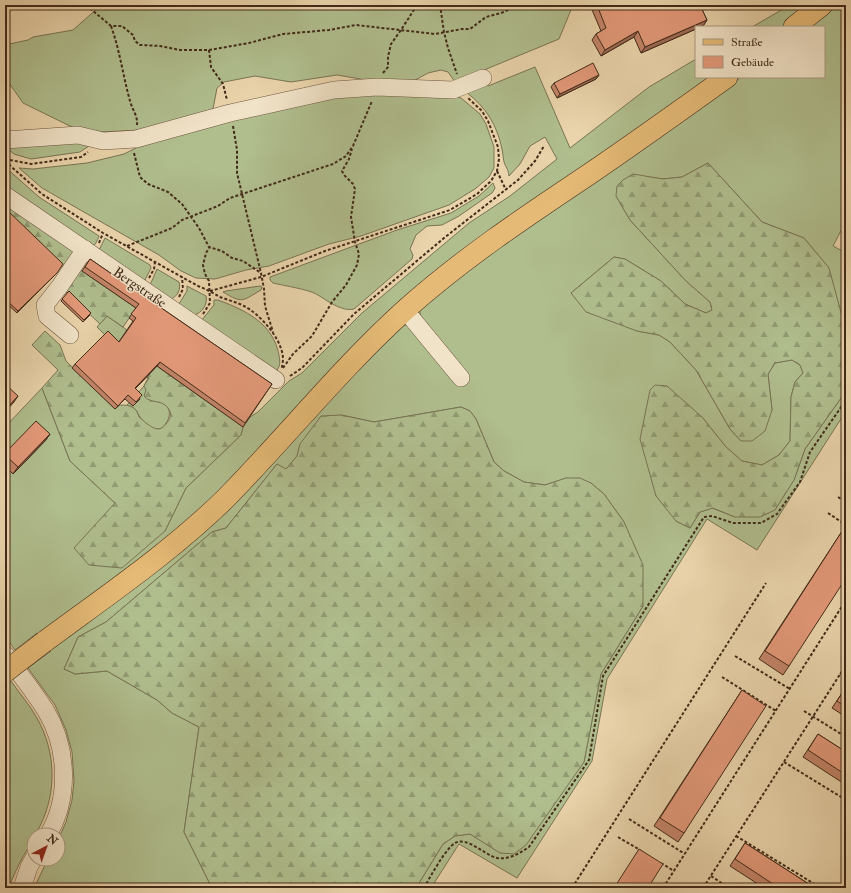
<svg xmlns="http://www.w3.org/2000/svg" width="851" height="893" font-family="'IM FELL Double Pica',serif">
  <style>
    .grass { fill: #b0be8e; stroke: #797454 }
    .forest { fill: url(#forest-firs); stroke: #797454 }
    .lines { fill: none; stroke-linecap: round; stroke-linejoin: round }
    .minor-casing { stroke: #6c553e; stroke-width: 18 }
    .major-casing { stroke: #422b1a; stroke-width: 22 }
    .path { stroke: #422b1a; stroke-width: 2; stroke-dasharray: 3 2; stroke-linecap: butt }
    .minor { stroke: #f1e3c8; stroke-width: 17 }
    .major { stroke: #e5ba76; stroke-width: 21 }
    .major-bridge-casing { stroke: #422b1a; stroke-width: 22; stroke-linecap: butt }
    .major-bridge { stroke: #e5ba76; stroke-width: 21 }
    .wall { fill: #c38468; stroke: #422b1a }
    .shaded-wall { fill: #9f6b55; stroke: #422b1a }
    .building { fill: #e39979; stroke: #422b1a }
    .labels { text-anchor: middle; stroke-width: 3; stroke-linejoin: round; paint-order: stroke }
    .street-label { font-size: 14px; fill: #422b1a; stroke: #f1e3c8 }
  </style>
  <defs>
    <pattern id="forest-firs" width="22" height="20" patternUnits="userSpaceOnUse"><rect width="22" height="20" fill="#b0be8e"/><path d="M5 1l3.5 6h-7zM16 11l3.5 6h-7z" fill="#919b73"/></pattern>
  </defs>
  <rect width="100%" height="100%" fill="#ead4ab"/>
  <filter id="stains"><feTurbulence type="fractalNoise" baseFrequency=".005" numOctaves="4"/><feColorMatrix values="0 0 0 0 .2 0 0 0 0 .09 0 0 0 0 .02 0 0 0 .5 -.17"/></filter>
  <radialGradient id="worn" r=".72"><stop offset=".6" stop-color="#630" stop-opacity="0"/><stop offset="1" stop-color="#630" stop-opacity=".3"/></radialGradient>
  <path class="grass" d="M 104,5 L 129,5 L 130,6 L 139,5 L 573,5 L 559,39 L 455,82 L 448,72 L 441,70 L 428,73 L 408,84 L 384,83 L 337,75 L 291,82 L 255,76 L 224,82 L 217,88 L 213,109 L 141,130 L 102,132 L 74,128 L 23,103 L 5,77 L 5,45 L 28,40 L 33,37 L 73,30 L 99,7 Z
    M 790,5 L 812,5 L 784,27 L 752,27 Z
    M 835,5 L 846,5 L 846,221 L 833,246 L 846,253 L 846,331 L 828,267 L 804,238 L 762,222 L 708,163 L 682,177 L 663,179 L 633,175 L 616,196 L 630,220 L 686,281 L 710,302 L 712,310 L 706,313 L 685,304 L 661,281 L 625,259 L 614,257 L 571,293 L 637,331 L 659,335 L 670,342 L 696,370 L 730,429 L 741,441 L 772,410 L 768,374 L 775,363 L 792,360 L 800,365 L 803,373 L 795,382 L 791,397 L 790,441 L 779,455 L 762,465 L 742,461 L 726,447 L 702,417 L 676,521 L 690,528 L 700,512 L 712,508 L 735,517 L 794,480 L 805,449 L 846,391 L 846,411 L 757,550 L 707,519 L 607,679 L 592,761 L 517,878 L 459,844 L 431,888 L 416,888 L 443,844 L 455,836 L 470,834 L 501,853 L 584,762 L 601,674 L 643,606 L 624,522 L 604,494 L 591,483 L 566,478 L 545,485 L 524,482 L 504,471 L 494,462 L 476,419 L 470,411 L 461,407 L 374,422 L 341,415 L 300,444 L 297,456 L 286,470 L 277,464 L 226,528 L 212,532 L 106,622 L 78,637 L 64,669 L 75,674 L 107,671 L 157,700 L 172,713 L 199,727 L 184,832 L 212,888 L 34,888 L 48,859 L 58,859 L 58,840 L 66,822 L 72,800 L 74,781 L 72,752 L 66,730 L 55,705 L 28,668 L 51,651 L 49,649 L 402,324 L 415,328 L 422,321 L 419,309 L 452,280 L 741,77 L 824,77 L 824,27 L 807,27 Z
    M 696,59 L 696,77 L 716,77 L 533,203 L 175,534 L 39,635 L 37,633 L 15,650 L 5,636 L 5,427 L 42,388 L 70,461 L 115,503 L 165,531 L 186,488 L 241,435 L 243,427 L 250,417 L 258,412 L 289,381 L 302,373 L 362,313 L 469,223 L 510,196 L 557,159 L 545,137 L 530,146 L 520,164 L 509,176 C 508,168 506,168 504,162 C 503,158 503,153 502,149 C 497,125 486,107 466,92 L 484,80 L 488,86 L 535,67 L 570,148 L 649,87 Z
    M 355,93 L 449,95 L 461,98 L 480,114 L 486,124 L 494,147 L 494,168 L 489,177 L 475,189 L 449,205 L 361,236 L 329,244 L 269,266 L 246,270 L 215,279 L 196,278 L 181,271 L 159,255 L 42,188 L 19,168 L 33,169 L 87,163 L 124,154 L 150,141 L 237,115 Z
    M 79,139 L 92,144 L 80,152 L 31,159 L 14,154 L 8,149 L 6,145 Z
    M 5,167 L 39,197 L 99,236 C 97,241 96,245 91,247 L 5,190 Z
    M 493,183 L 495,188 L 492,193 L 459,216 L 442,225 L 427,226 L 416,235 L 410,249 L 413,255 L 412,259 L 354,309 C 341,312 327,300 316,294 C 307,289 285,286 273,283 L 270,280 L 270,277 L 397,230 L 451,213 L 479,196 Z
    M 105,238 L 150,265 L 151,268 L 145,280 L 141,281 L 97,251 L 100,248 Z
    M 157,269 L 179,282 C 181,289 178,296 171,299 L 147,285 L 151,283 Z
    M 187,286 L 206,296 C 208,304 202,313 194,315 L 179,304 L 187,291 Z
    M 260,286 L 262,287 L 261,290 C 242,301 243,304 223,292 L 226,291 Z
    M 214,300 L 218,300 C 245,310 273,323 279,355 C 280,362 281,367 275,372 L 201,321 L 214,305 Z
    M 107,316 L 127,330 L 120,340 L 149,378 L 150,401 C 168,400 176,413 163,427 C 157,433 144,424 140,417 C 138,415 138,412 135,409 C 133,407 130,406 127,405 L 144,386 L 148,378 L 97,327 Z
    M 11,681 C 19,693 30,705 37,718 C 56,752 57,792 40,826 C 30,846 16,866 9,888 L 5,888 L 5,685 Z"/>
  <path class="forest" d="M 708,163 L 762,222 L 804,238 L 829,268 L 846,331 L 846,391 L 805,449 L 794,480 L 775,510 L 760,517 L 735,517 L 713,508 L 700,512 L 690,528 L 676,521 L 656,496 L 640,439 L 650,390 L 655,385 L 667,386 L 702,417 L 726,447 L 742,461 L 762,465 L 779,455 L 790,441 L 791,397 L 795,382 L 803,373 L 800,365 L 792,360 L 775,363 L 768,374 L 772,410 L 765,431 L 752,441 L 741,441 L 730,429 L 696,370 L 670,342 L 659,335 L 637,331 L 586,312 L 571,293 L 614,257 L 625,259 L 661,281 L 685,304 L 706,313 L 712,310 L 710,302 L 686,281 L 630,220 L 616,196 L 617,186 L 623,180 L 633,174 L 663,179 L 682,177 Z
    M 5,199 L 76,248 L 63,267 L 5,212 Z
    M 79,269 L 136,308 L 123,327 L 107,316 L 100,324 L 65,291 Z
    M 45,331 L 60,345 L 66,361 L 115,409 L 120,405 C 125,405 130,405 135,409 C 137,411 138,414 139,417 C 141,419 144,421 146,423 C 157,431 161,432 169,420 C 171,416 171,412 168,408 C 162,399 150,404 144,396 L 146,390 L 144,386 L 149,378 L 131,360 L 134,350 L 243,427 L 241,435 L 186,488 L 165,531 L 122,568 L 89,565 L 74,548 L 115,503 L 70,461 L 42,388 L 58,370 L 32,345 Z
    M 461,407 L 470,411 L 476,419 L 494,462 L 504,471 L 524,482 L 545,485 L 566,478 L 580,478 L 591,483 L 604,494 L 624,522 L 643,565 L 643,606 L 601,674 L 584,762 L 526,845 L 514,854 L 500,853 L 470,834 L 455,836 L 443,844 L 416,888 L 212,888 L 184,832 L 199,727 L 172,713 L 157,700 L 107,671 L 75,674 L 64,669 L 78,637 L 106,622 L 212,532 L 226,528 L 277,464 L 286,469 L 297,456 L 300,444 L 321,416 L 341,415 L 374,422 Z"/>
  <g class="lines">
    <g class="minor-casing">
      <path id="minor" d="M 5,140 L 78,135 L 103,141 L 136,139 L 230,113 L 334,90 L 377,87 L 453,90 L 483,78
        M 5,195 L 276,380
        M 405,310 L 461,378
        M 70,335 L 47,316 L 45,305 L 60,286 L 85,249
        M 5,654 C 18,672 35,693 46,711 C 68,748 70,798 48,835
        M 22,888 L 29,867 L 34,858"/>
    </g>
    <g class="major-casing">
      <path id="major" d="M 794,27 L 822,5
        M 44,642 C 106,596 171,552 226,498 C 287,436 341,368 405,310 C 462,259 525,217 588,175 C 635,143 681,110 727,77"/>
    </g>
    <path class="path" d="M 86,5 L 111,26 L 122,26 L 133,35 L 135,41 L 140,45 L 160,46 L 180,50 L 209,50 L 249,43 L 283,34 L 329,30 L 356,25 L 435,34 L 462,29 L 470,29 L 486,17 L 501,13 L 520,5
      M 440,5 L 444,32 L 448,48 L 457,74
      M 111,26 C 120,51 123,76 130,101 C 132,109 138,116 137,125
      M 209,50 L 211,67 L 223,84 L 227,100
      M 383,73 L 388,67 L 388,57 L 391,44 L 401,30 L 417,5
      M 233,126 L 237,150 L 237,173 L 261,273 L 264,289 L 265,306 L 273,332
      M 134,153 L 140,177 L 148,184 L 168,192 L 182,204 L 199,228 L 209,247 L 222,251 L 232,258 L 243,261 L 261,273
      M 5,159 L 31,164 L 81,157 L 88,152
      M 5,161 L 42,194 L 103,233 L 198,286 C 206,289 213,293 220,297 C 228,300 236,302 244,306 C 260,314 283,340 283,359 C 283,362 282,365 282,368
      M 497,171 L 506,190
      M 99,243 L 103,233
      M 127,246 L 172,228 L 182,220 L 218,206 L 230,198 L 333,164 L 346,156 L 353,146 L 372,101
      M 149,278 L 154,269 L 155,262
      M 210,291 L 261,277 L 325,251 L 450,210 L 477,194 L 491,181 L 497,171 L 499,159 L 498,147 L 488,121 L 482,111 L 468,98
      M 179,297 L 183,289 L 182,277
      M 203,314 L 210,303 L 209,281 L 205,274 L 203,265 L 206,253 L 209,248
      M 283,368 L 293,354 L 312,336 L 332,302 L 346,285 L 357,265 L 359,254 L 355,242 L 351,217 L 355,189 L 353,184 L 344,175 L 342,171 L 349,159 L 352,149
      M 290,376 L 302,368 L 354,314 L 444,238 L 518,180 L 535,161 L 544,146
      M 838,497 L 846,502
      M 828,513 L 846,525
      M 735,656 L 790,689
      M 840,673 L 846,677
      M 722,677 L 776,711
      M 804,711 L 846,737
      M 784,762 L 846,800
      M 629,819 L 685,854
      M 736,836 L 821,888
      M 618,837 L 640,850
      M 661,863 L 674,871
      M 711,876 L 729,888
      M 424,888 C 430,877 446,848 455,843 C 467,836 486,856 497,858 C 509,860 520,853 529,847 L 589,760 L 603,676 L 704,517 L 712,516 L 733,523 L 761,523 L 777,514 L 800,482 L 810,452 L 846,400
      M 572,888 L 766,583
      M 663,888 L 846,600
      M 703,888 L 846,665"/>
    <use href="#minor" class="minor"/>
    <use href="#major" class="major"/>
    <g class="major-bridge-casing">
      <path id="major-bridge" d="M 5,672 L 44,642"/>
    </g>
    <use href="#major-bridge" class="major-bridge"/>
  </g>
  <path class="wall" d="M 590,5 L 700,5 L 707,20 L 703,26 L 696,27 L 696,29 L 641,53 L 634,37 L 601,56 L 592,40 L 596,34 L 601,31 Z
    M 599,75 L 596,79 L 557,98 L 551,87 L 554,83 Z
    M 5,210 L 55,275 L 17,313 L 5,302 Z
    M 90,259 L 272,384 L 243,427 L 157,366 L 135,389 L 140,399 L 133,406 L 125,399 L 115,409 L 72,368 L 75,364 L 119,342 L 133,321 L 129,318 L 136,308 L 82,271 Z
    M 69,291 L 90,315 L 83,322 L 61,301 Z
    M 50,434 L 45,441 L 13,474 L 5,466 L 5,453 Z
    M 846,525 L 789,666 L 783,675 L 759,659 Z
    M 846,687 L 846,717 L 832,708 Z
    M 742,690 L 684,833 L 678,842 L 654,826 Z
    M 818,734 L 846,752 L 846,785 L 803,757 Z
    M 745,843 L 815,888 L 764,888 L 730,866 Z"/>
  <path class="shaded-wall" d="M 707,20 L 703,26 L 696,27 L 696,29 L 641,53 L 645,47 Z
    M 638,31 L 634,37 L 601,56 L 605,50 Z
    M 599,75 L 596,79 L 557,98 L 560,94 Z
    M 57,273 L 17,313 L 18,311 Z
    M 160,362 L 157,366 L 132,392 L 135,388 Z
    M 18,396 L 14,402 L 5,412 L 5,410 Z
    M 50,434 L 45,441 L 13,474 L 18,467 Z"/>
  <path class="building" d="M 597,5 L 700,5 L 707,20 L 645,47 L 638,31 L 605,50 L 596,34 L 606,28 Z
    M 593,63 L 599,75 L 560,94 L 554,83 Z
    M 6,209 L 63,264 L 57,273 L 18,311 L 5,299 L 5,210 Z
    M 90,259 L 272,384 L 245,423 L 160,362 L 135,388 L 142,395 L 136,402 L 128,395 L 118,406 L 75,364 L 108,331 L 119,342 L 136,318 L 131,314 L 139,304 L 85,267 Z
    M 69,291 L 91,313 L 84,320 L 62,299 Z
    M 5,384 L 18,396 L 5,410 Z
    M 36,421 L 50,434 L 18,467 L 5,455 L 5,453 Z
    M 846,525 L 846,578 L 789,666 L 765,651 Z
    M 846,687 L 846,707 L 837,701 Z
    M 742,690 L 766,706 L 684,833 L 660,818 Z
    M 818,734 L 846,752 L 846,775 L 808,750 Z
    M 745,843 L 815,888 L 779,888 L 735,859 Z
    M 639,849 L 663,864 L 648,888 L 614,888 Z
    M 717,884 L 723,888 L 715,888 Z"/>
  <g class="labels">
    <g class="street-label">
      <text transform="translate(140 287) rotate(34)" y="5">Bergstraße</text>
    </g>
  </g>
  <rect width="851" height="893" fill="none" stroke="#ead4ab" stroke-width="20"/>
  <rect x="6" y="6" width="839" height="881" fill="none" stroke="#422b1a" stroke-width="2"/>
  <rect x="10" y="10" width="831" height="873" fill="none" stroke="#422b1a"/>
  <rect x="695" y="26" width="130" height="52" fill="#f1e3c8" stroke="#ab9982"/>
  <rect x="703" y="39" width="20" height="6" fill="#e5ba76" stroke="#ab9982"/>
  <text x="731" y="46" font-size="12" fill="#422b1a">Straße</text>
  <rect x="703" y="56" width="20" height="12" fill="#e39979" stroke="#ab9982"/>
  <text x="731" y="66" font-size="12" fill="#422b1a">Gebäude</text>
  <g transform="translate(46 847) rotate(41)"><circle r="19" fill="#f1e3c8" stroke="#ab9982"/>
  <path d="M0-3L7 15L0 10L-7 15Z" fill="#8f2418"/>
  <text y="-6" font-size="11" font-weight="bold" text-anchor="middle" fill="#422b1a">N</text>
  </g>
  <rect width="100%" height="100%" filter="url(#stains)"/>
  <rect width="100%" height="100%" fill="url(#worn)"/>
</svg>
